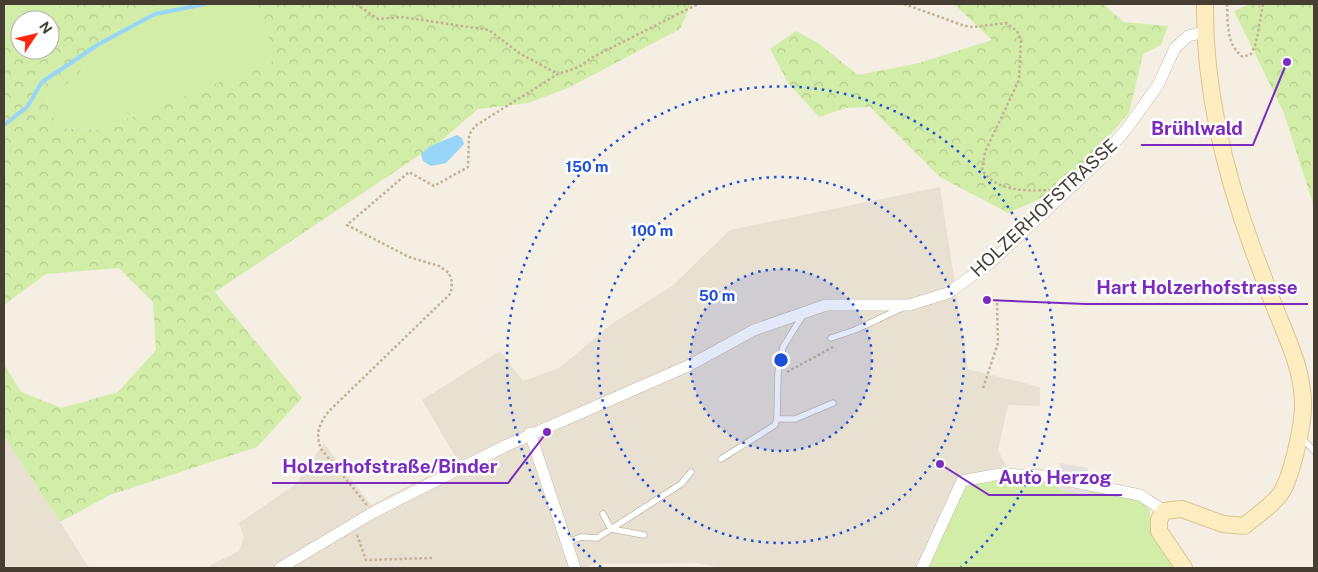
<svg xmlns="http://www.w3.org/2000/svg" width="1318" height="572" font-family="'Public Sans',sans-serif">
  <style>
    .residential { fill: #e8e0d1 }
    .grass { fill: #d1eda7 }
    .forest { fill: url(#forest-crowns) }
    .parking { fill: #e4e0dd }
    .water { fill: #98d5f8 }
    .lines { fill: none; stroke-linecap: round; stroke-linejoin: round }
    .stream { stroke: #98d5f8; stroke-width: 4 }
    .lane-casing { stroke: #c3b8a8; stroke-width: 7 }
    .street-casing { stroke: #c3b8a8; stroke-width: 12 }
    .secondary-casing { stroke: #dcc490; stroke-width: 18 }
    .path { stroke: #c4b195; stroke-width: 2.5; stroke-dasharray: 2.5 2.5; stroke-linecap: butt }
    .lane { stroke: #fff; stroke-width: 5.5 }
    .street { stroke: #fff; stroke-width: 11 }
    .secondary { stroke: #ffedc2; stroke-width: 16 }
    .ring { fill: none; stroke: #1d4ed8; stroke-width: 2.5; stroke-dasharray: 2.5 5 }
    .labels { text-anchor: middle; stroke-width: 5; stroke-linejoin: round; paint-order: stroke }
    .street-label { font-size: 18px; fill: #463e33; stroke: #fff }
    .centre { fill: #1d4ed8; stroke: #fff; stroke-width: 2.5 }
    .ring-label { font-size: 15px; text-anchor: middle; font-weight: bold; fill: #1d4ed8; stroke: #fff; stroke-width: 5; stroke-linejoin: round; paint-order: stroke }
    .leader { fill: none; stroke: #7b2cbf; stroke-width: 2 }
    .callout-dot { fill: #7b2cbf; stroke: #fff; stroke-width: 2 }
    .callout-label { font-size: 19px; text-anchor: middle; font-weight: bold; fill: #7b2cbf; stroke: #fff; stroke-width: 5; stroke-linejoin: round; paint-order: stroke }
  </style>
  <defs>
    <pattern id="forest-crowns" width="20" height="18" patternUnits="userSpaceOnUse" patternTransform="scale(1.25)"><rect width="20" height="18" fill="#d1eda7"/><path d="M2 6a3 3 0 1 1 6 0M12 15a3 3 0 1 1 6 0" fill="none" stroke="#b5cc90"/></pattern>
  </defs>
  <rect width="100%" height="100%" fill="#f4eee3"/>
  <path class="residential" d="M 940,187 L 968,369 L 1040,387 L 1040,406 L 1008,405 L 998,450 L 1026,504 L 1007,568 L 726,568 L 696,563 L 593,564 L 586,568 L 205,568 L 239,551 L 244,537 L 239,523 L 296,484 L 324,443 L 371,505 L 458,461 L 422,400 L 500,351 L 523,381 L 559,368 L 613,323 L 672,286 L 730,230 Z
    M 4,436 L 60,522 L 89,568 L 4,568 Z"/>
  <path class="grass" d="M 4,4 L 65,4 L 34,20 L 20,20 L 20,27 L 4,35 Z
    M 156,4 L 254,4 L 280,59 L 99,130 L 57,128 L 46,97 L 75,78 L 112,30 Z
    M 992,476 L 1058,480 L 1058,490 L 1089,486 L 1143,499 C 1153,509 1149,519 1152,532 C 1155,544 1169,558 1176,568 L 927,568 L 962,490 L 973,482 Z"/>
  <path class="forest" d="M 65,4 L 156,4 L 112,30 L 75,78 L 46,97 L 57,128 L 99,130 L 279,59 L 254,4 L 691,4 L 680,29 L 568,88 L 528,103 L 478,109 L 442,140 L 215,292 L 302,398 L 257,447 L 110,495 L 60,522 L 4,436 L 4,364 L 21,392 L 62,408 L 118,392 L 156,350 L 153,302 L 119,268 L 46,274 L 4,305 L 4,35 L 20,27 L 20,50 L 50,50 L 50,20 L 34,20 Z
    M 954,4 L 1103,4 L 1124,22 L 1168,26 L 1161,45 L 1143,54 L 1129,113 L 1072,179 L 1042,198 L 1008,213 L 940,177 L 870,107 L 846,108 L 819,117 L 788,83 L 770,49 L 796,31 L 818,43 L 858,75 L 919,63 L 992,40 Z
    M 1250,4 L 1314,4 L 1314,207 L 1284,113 L 1234,11 Z"/>
  <path class="parking" d="M 1060,463 L 1088,468 L 1089,495 L 1058,490 Z"/>
  <path class="water" d="M 457,135 L 462,138 L 464,144 L 446,163 L 431,166 L 423,161 L 421,154 L 430,146 Z"/>
  <g class="lines">
    <path class="stream" d="M 4,125 L 27,107 L 42,82 L 99,44 L 155,14 L 205,4"/>
    <g class="lane-casing">
      <path id="lane" d="M 831,338 L 855,330 L 902,308
        M 777,419 L 795,419 L 833,403
        M 1302,438 L 1314,451
        M 721,459 L 775,425 L 777,419 L 778,373 L 783,347 L 803,315
        M 603,514 L 611,529 L 644,535
        M 568,542 L 581,537 L 597,538 L 681,484 L 691,472"/>
    </g>
    <g class="street-casing">
      <path id="street" d="M 530,433 L 575,568
        M 280,568 L 374,512 L 505,446 L 690,365 L 754,330 L 826,305 L 909,305 L 948,293 L 991,262 L 1101,159 L 1128,127 L 1158,85 L 1175,48 L 1188,36 L 1204,32
        M 922,568 L 962,481 L 1000,474 L 1045,476 L 1140,495 L 1164,511"/>
    </g>
    <g class="secondary-casing">
      <path id="secondary" d="M 1184,568 L 1159,531 L 1159,520 L 1164,511 L 1182,509 L 1223,524 L 1244,526 C 1256,516 1272,506 1281,493 C 1292,476 1304,422 1303,402 C 1302,368 1287,338 1275,308 C 1268,290 1262,273 1255,255 C 1225,175 1204,89 1205,4"/>
    </g>
    <path class="path" d="M 356,4 L 378,19 L 402,17 L 489,30 L 519,53 L 558,74
      M 904,4 L 965,26 L 973,27 L 1006,23 L 1017,31 L 1021,40 L 1019,80 L 985,152 L 982,170 C 996,192 1028,191 1052,190
      M 1227,4 C 1228,23 1226,45 1243,57 L 1251,54 L 1256,43 L 1263,4
      M 787,372 L 833,347
      M 983,388 L 998,343 L 997,299
      M 367,505 L 321,449 C 315,433 319,425 328,412 L 451,293 L 452,282 L 449,273 L 439,266 L 409,257 L 347,225 L 409,172 L 434,186 L 468,167 L 469,135 L 475,126 L 558,74 L 579,67 L 593,57 L 698,4
      M 357,535 L 366,560 L 432,558"/>
    <use href="#lane" class="lane"/>
    <use href="#street" class="street"/>
    <use href="#secondary" class="secondary"/>
  </g>
  <circle cx="781" cy="360" r="91" fill="#1d4ed8" fill-opacity=".12"/>
  <g class="ring">
    <circle cx="781" cy="360" r="91"/>
    <circle cx="781" cy="360" r="183"/>
    <path d="M601 567A274 274 0 1 1 961 567"/>
  </g>
  <g class="labels">
    <g class="street-label">
      <text transform="translate(1044 208) rotate(-43)" y="6">HOLZERHOFSTRASSE</text>
    </g>
  </g>
  <circle cx="781" cy="360" r="8" class="centre"/>
  <g class="ring-label">
    <text x="587" y="172">150 m</text>
    <text x="652" y="236">100 m</text>
    <text x="717" y="301">50 m</text>
  </g>
  <path class="leader" d="M1287 62L1253 145H1141M987 300L1086 304H1308M547 432L508 483H272M940 464L989 495H1122"/>
  <g class="callout-dot">
    <circle cx="1287" cy="62" r="5"/>
    <circle cx="987" cy="300" r="5"/>
    <circle cx="547" cy="432" r="5"/>
    <circle cx="940" cy="464" r="5"/>
  </g>
  <g class="callout-label">
    <text x="1197" y="135">Brühlwald</text>
    <text x="1197" y="294">Hart Holzerhofstrasse</text>
    <text x="390" y="473">Holzerhofstraße/Binder</text>
    <text x="1055" y="484">Auto Herzog</text>
  </g>
  <rect width="1318" height="572" fill="none" stroke="#463e33" stroke-width="10"/>
  <g transform="translate(35 35) rotate(55)"><circle r="24" fill="#ffffff" stroke="#b5b2ad"/>
  <path d="M0-4L9 19L0 12L-9 19Z" fill="#ff280f"/>
  <text y="-8" font-size="14" font-weight="bold" text-anchor="middle" fill="#463e33">N</text>
  </g>
</svg>
